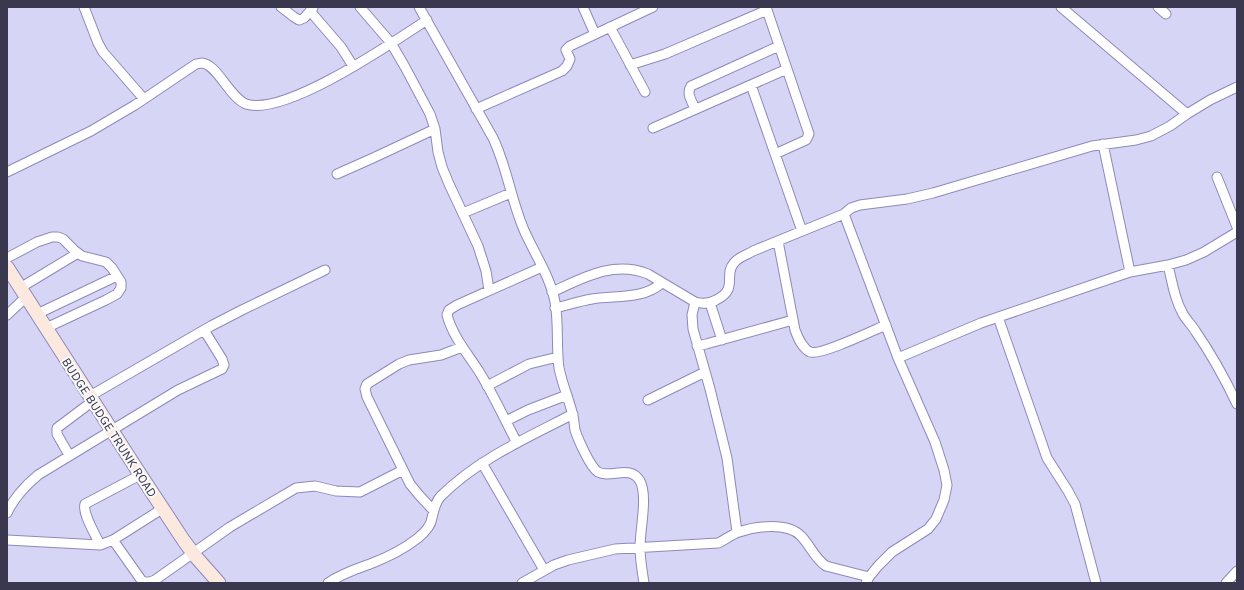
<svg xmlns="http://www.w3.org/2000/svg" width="1244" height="590" font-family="Karla,sans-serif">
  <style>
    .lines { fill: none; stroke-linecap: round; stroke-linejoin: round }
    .minor-casing { stroke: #8d89bb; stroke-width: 11 }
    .secondary-casing { stroke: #8d89bb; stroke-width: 15 }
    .minor { stroke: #fff; stroke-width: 9 }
    .secondary { stroke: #fbe8de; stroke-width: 13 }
    .labels { text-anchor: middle; stroke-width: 4; stroke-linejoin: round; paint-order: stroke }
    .street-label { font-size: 13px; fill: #3a384e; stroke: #fafafa }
  </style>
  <rect width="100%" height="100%" fill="#d7d5f6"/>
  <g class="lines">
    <g class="minor-casing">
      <path id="minor" d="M 84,7 L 98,43 L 103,52 L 144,99
        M 281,7 L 294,17 L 299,20 L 304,18 L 313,8
        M 360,7 L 391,43 L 405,67 L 430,114 L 435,129 L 438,152 L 442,167 L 449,184 L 478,246 L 486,271 L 489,290
        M 419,7 L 493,138 C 507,167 511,200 524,230 C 534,253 550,276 555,302 C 559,324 556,346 559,368 C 562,383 568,397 572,412 C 574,418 574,424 575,430 C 578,439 590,467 598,472 C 611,479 630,464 640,481 C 648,496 640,529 640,547 C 640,559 642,571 644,583
        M 583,7 L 595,34
        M 766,7 L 809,134 L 806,140 L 775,154
        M 1061,7 L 1187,114
        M 1158,7 L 1166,14
        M 310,11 L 341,47 L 353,66
        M 610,27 L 645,92
        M 630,65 L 665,54 L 767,10
        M 751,85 L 802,231
        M 476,109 L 562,71 L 567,66 L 570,59 L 566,50 L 570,46 L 653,7
        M 695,109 C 692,101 686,94 691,86 L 779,46
        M 653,128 L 787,69
        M 1103,144 L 1130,272
        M 7,172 L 91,131 L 135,105 L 196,64 C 198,64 200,63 202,63 C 217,64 230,98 246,104 C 285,117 393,42 427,20
        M 337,174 L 373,158 L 435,129
        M 1217,177 L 1237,227
        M 463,213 L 511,193
        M 844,214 L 898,358 L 935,442 L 944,470 L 947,485 L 944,500 L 936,519 L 928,529 L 892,552 L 878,566 L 869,577 L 866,583
        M 778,241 L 795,330 C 798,338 802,348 810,352 C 820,356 874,330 886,325
        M 7,258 L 37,242 L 52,237 L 58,237 L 63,239 L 74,250 L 82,256 L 106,262 L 112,268 L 121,282 L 121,288 L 117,294 L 106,300 L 46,328
        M 1168,265 C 1172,281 1174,298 1182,312 C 1185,319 1192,325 1196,332 C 1212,355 1225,379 1237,404
        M 20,288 L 78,253
        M 552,292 C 583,278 614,260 648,274 L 695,302 C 703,304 709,304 716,300 C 739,289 723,275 734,263 C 738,257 747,255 753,251 L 844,214 L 851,208 L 860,205 L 907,199 L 933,193 L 1092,146 L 1136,140 L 1151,136 L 1170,126 L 1187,114 L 1210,100 L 1237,87
        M 695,302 L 692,315 L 693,329 L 710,389 L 727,458 L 737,532
        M 710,303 L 722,340
        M 555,308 C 568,305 580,301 592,299 C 616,295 642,300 662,283
        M 37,314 L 117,276
        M 7,315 L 26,297
        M 998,317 L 1047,458 L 1068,491 L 1075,504 L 1096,583
        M 697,346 L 706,344 L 793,320
        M 898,358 L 981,323 L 1130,272 L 1168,265 L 1186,260 L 1204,252 L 1237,232
        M 487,386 L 529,364 L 558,357
        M 90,396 L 211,326 L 242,310 L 325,270
        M 648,400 L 705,372
        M 506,421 L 528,410 L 567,395
        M 517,443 C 505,420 494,396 480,373 C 468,354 453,337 447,315 L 449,310 L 457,305 L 542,267
        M 69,455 L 57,434 L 57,428 L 93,401
        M 482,463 L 544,570
        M 433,510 L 419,495 L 410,484 L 367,397 L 365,389 L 367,384 L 399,364 L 409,360 L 441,355 L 462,347
        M 7,513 C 14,497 25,486 38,475 L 178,390 L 222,369 L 224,365 L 222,359 L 204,330
        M 7,540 L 100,545 L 113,540 L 162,509
        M 113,540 L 142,581 C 147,583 150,582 155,580 L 230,527 L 296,488 L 315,486 L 336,491 L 360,492 L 403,470
        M 100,545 C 96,535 82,514 85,504 L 140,475
        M 328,583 C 341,574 356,569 370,564 C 386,558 404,549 418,538 C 424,533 431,526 432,518 C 434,510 435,502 441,496 C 478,459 527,438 573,414
        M 522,583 L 554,565 L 568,560 L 615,549 L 718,543 C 725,540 732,534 739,532 C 756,526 788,522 801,536 C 810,545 815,559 826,566 L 869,577
        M 1226,583 L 1237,571"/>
    </g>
    <g class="secondary-casing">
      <path id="secondary" d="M 7,267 L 136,468 L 184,541 L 196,557 L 219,583"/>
    </g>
    <use href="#minor" class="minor"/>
    <use href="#secondary" class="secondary"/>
  </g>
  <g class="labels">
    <g class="street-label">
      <text transform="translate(110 427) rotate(57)" y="5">BUDGE BUDGE TRUNK ROAD</text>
    </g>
  </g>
  <rect width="1244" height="590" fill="none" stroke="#3a384e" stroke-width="16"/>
</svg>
